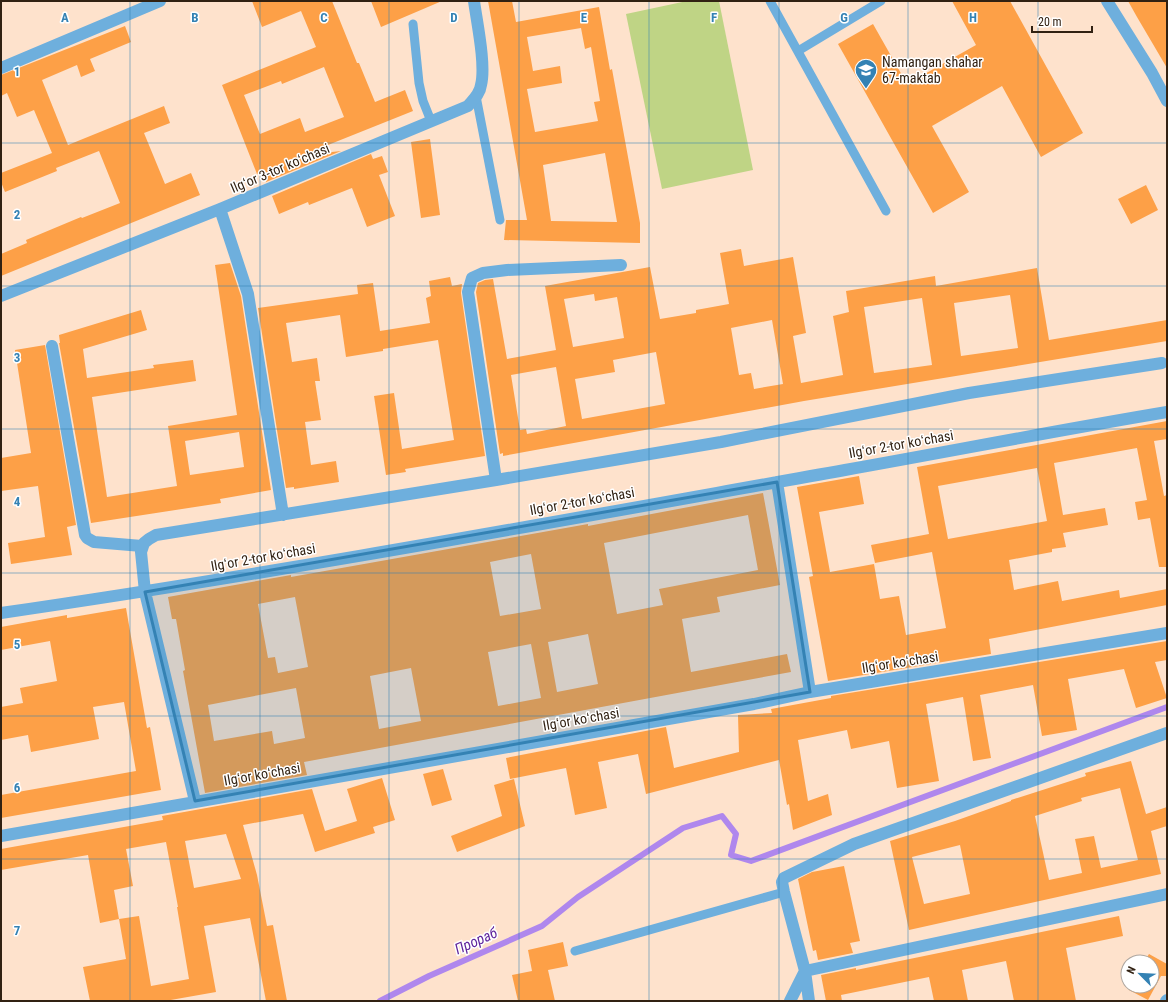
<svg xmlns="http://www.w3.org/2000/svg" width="1168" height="1002" font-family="'Roboto Condensed',sans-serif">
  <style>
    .green { fill: #bfd485 }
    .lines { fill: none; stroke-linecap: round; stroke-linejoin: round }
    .stream { stroke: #af87ed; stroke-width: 6 }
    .building { fill: #fda047; fill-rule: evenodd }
    .lane { stroke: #6eafdd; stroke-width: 9 }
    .street { stroke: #6eafdd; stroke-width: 12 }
    .marked { fill: #3482b4; fill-opacity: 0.2; stroke: #3482b4; stroke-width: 3; stroke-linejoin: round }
    .grid { fill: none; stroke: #3482b4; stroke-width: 1; stroke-opacity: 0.55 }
    .labels { text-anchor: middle; stroke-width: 3; stroke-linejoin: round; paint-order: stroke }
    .poi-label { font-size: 14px; fill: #312112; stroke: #fff; text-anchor: start }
    .street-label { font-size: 14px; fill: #312112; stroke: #fff }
    .water-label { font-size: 15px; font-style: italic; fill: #60269d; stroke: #fff }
    .grid-label { font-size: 13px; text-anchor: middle; font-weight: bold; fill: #3482b4; stroke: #fff; stroke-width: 3; stroke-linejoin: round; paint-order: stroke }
  </style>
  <rect width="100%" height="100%" fill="#fee2cc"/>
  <path class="green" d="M 687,1 L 719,1 L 753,170 L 662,189 L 626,14 Z"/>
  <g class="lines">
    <path class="stream" d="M 380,1001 L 429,976 L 542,926 L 578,897 L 683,828 L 722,816 L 736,834 L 731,855 L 751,861 L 1167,707"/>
  </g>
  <path class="building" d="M 252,1 L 332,1 L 357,63 L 359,63 L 375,102 L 405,90 L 413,111 L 313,151 L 314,154 L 341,151 L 266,182 L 263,172 L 257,174 L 222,85 L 316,47 L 301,11 L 262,27 ZM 324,67 L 344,117 L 305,132 L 300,118 L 260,134 L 244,95 L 281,81 L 282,84 Z
    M 371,1 L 442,1 L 381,27 Z
    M 488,1 L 512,1 L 516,22 L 599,7 L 610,70 L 612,69 L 640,223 L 640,243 L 504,240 L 506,220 L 527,220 ZM 581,28 L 585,49 L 591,47 L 600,101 L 594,102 L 598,121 L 535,132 L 527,89 L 562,83 L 560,66 L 533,71 L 527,37 ZM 605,153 L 617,222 L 551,221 L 543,165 Z
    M 952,1 L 1010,1 L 1083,133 L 1041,157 L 1002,86 L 932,126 L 969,192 L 933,213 L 838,44 L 873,24 L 907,84 L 976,45 Z
    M 1128,1 L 1167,1 L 1167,68 L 1137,17 Z
    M 125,26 L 131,42 L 90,59 L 95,71 L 81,77 L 77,65 L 42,80 L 68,145 L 164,106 L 170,123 L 144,133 L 165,184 L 191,173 L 200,195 L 1,276 L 1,254 L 27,243 L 26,240 L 81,217 L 82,218 L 120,203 L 99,151 L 56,168 L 57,171 L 5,192 L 1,182 L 1,173 L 52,153 L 34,110 L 17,117 L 7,93 L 1,96 L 1,75 Z
    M 430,139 L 440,215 L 421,218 L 411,142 Z
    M 371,154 L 373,159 L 382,156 L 388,172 L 379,175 L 395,216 L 367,227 L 352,188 L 309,205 L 308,202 L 279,214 L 272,196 Z
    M 1146,185 L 1158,210 L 1131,224 L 1118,199 Z
    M 741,249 L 744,266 L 793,257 L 806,333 L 793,336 L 801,383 L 843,375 L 833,316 L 849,312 L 846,291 L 935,276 L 936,286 L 1037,268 L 1049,340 L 1167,320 L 1167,341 L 804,401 L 503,456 L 503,453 L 500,454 L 476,292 L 478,283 L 485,280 L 493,279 L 507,359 L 556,350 L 545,286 L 650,267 L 660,319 L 696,313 L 696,310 L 729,304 L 720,253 ZM 594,294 L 595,301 L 617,297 L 624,338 L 573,347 L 564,299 ZM 1010,295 L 1018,348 L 961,356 L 954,303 ZM 922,298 L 932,365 L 874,373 L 864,307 ZM 772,320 L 783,384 L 754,389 L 751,373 L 739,375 L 731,328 ZM 656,352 L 665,404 L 582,419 L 575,379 L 615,372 L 613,360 ZM 556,367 L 566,426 L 527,434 L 526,429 L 520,430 L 511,375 Z
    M 230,263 L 241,296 L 271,490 L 220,499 L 221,503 L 91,523 L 59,343 L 60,343 L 59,335 L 141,310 L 147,330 L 83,349 L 87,378 L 154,368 L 153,365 L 193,360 L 196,381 L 92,397 L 107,497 L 177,486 L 168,426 L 237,415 L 215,265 ZM 239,432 L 244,467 L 190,475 L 185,441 Z
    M 450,277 L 452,286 L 462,284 L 461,293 L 485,456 L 405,469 L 406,472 L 386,475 L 374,396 L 394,393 L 402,449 L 454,440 L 438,340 L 383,349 L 383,351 L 346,357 L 340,315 L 286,323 L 292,362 L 317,358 L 320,381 L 315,381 L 321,420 L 305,422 L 311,465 L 336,461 L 339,482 L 294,489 L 294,487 L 286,488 L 258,308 L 358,294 L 357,285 L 373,283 L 380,331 L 430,323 L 426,298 L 431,296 L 429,281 Z
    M 45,345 L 76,525 L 67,527 L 72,555 L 11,564 L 8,543 L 45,537 L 38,486 L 1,491 L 1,458 L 31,453 L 15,350 Z
    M 1167,421 L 1167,439 L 1154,441 L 1164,496 L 1167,495 L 1167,567 L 1159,567 L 1150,518 L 1138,520 L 1135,502 L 1147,500 L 1137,448 L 1054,463 L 1063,515 L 1105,508 L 1108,525 L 1063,533 L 1066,547 L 1052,549 L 1052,552 L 1009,560 L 1014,590 L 1058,581 L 1062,601 L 1119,590 L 1120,598 L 1167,589 L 1167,605 L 989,639 L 991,654 L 828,681 L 809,577 L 813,576 L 797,487 L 859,476 L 864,504 L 819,512 L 830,572 L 874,564 L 880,599 L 899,596 L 906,635 L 946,628 L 932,552 L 875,563 L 871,545 L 929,534 L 917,467 ZM 1037,468 L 1047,521 L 948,539 L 938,486 Z
    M 763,493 L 780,585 L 717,597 L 720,612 L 682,619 L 691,672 L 787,654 L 791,672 L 304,762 L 307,775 L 205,793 L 183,671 L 185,670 L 176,619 L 172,619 L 168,597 L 291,575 L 291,577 L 588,524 L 588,526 ZM 748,515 L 758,570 L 659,589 L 663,605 L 617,614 L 604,543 ZM 531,554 L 541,609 L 500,616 L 490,562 ZM 295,597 L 308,667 L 278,673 L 275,657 L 268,658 L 258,604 ZM 588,634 L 598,684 L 557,692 L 548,642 ZM 531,644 L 541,698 L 498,706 L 488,652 ZM 411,668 L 421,721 L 379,729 L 370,676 ZM 296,688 L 305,738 L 274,744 L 272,731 L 214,741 L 208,705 Z
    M 126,608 L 147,728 L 150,727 L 161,790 L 1,818 L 1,795 L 136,771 L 124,702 L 93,707 L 99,739 L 31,752 L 28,735 L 1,740 L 1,707 L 23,703 L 20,688 L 57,681 L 50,641 L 1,650 L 1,627 L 67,615 L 67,618 Z
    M 1167,641 L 1167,660 L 1155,662 L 1167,698 L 1136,708 L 1124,669 L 1068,679 L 1077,730 L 1042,736 L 1033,685 L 980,695 L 991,758 L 973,761 L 963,697 L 926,704 L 939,781 L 897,788 L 889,741 L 851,749 L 847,730 L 798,740 L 808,801 L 828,794 L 832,815 L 793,830 L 789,804 L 787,805 L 779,760 L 646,794 L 638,754 L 598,762 L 607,808 L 575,815 L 566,768 L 510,779 L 506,758 L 666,727 L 674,768 L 739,752 L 738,715 L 772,713 L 771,709 L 831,698 L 831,696 Z
    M 1131,761 L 1146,814 L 1167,807 L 1167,826 L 1151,831 L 1161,874 L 909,930 L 890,841 L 955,821 L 1011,801 L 1011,800 L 1086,776 L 1085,773 ZM 1120,788 L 1138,860 L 1101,868 L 1094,836 L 1075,839 L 1082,873 L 1049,880 L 1035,816 L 1082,801 L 1081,798 ZM 960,845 L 970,894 L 924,904 L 912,857 Z
    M 443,769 L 452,800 L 432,806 L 423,774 Z
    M 382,778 L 395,820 L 373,827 L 375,833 L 315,852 L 303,814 L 243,825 L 257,875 L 267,926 L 273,925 L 287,1001 L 266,1001 L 250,918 L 204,926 L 216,992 L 165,1001 L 90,1001 L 83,967 L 126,959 L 119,919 L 100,923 L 88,855 L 1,870 L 1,849 L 163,820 L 162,816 L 312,789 L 325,831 L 357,821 L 347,789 ZM 226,834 L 241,879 L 194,888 L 185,841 ZM 166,842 L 178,907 L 177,907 L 189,979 L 151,986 L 139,916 L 119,919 L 114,890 L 133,886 L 126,849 Z
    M 514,779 L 525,826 L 457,852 L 451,836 L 502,816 L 494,785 Z
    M 844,866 L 860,941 L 850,943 L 853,953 L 818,960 L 816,950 L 813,951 L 798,879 L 812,872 Z
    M 1119,916 L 1123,936 L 1066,948 L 1076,1001 L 1014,1001 L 1006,961 L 962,970 L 968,1001 L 934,1001 L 929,977 L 841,995 L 842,1001 L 826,1001 L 821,975 L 856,968 L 856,970 Z
    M 563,942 L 568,966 L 548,970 L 555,1001 L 518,1001 L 512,975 L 532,971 L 528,950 Z
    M 1149,954 L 1167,964 L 1167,976 L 1161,976 L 1148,1000 L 1129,990 L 1131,986 L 1152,986 L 1152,962 L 1144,962 Z"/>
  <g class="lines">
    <path class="lane" d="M 770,1 L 886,211
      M 413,24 L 419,83 L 423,101 L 431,121
      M 798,51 L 881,1
      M 476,96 L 500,220
      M 575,951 L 784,892"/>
    <path class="street" d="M 1107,1 L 1152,73 L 1167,101
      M 1,68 L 160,1
      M 220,209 L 248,294 L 283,515
      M 1,296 L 220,209 L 468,106 C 473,100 480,94 481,85 C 486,65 477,23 474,1
      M 52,346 L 85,535 L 87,538 L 94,542 L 142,546
      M 496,480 L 721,442 L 969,393 L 1162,363
      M 777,482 L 810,692
      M 1,613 C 283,572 564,520 845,470 C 952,451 1059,430 1167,412
      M 195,801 L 145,592 L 141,552 L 144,543 L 149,539 L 156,535 L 496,480 L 468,292 L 472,278 L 483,273 L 507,270 L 621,265
      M 1,836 L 754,704 L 810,692 L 1167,633
      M 790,1001 L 805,971 L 1167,894
      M 809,1001 L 805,971 L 784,892 L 782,882 L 784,878 L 854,844 L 1167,733
      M 1166,1001 L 1167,1000"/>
  </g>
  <path class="marked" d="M 777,482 L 810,692 L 195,801 L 145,592 Z"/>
  <path class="grid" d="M 130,1 L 130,1001M 260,1 L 260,1001M 389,1 L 389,1001M 519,1 L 519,1001M 649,1 L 649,1001M 779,1 L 779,1001M 908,1 L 908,1001M 1038,1 L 1038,1001M 1,143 L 1167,143M 1,286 L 1167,286M 1,429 L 1167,429M 1,573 L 1167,573M 1,716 L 1167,716M 1,859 L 1167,859"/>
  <defs>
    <g id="school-pin" transform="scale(1.15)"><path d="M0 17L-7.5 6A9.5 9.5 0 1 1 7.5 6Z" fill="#3482b4" stroke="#fff"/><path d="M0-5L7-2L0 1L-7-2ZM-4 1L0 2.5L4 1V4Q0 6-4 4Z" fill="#fff"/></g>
  </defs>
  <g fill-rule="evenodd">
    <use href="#school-pin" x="866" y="70"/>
  </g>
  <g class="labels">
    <g class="poi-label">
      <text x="882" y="67">Namangan shahar<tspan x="882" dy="16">67-maktab</tspan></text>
    </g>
    <g class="street-label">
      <text transform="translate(280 168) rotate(-23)" y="5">Ilgʻor 3-tor koʻchasi</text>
      <text transform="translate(901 444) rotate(-10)" y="5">Ilgʻor 2-tor koʻchasi</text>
      <text transform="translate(582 501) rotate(-10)" y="5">Ilgʻor 2-tor koʻchasi</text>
      <text transform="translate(263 557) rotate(-10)" y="5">Ilgʻor 2-tor koʻchasi</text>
      <text transform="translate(900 662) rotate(-9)" y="5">Ilgʻor koʻchasi</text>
      <text transform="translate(581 719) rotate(-10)" y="5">Ilgʻor koʻchasi</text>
      <text transform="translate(262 774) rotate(-10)" y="5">Ilgʻor koʻchasi</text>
    </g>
    <g class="water-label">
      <text transform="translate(476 941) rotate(-24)" y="5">Прораб</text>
    </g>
  </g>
  <g class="grid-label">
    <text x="65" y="22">A</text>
    <text x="195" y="22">B</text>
    <text x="324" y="22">C</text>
    <text x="454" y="22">D</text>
    <text x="584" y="22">E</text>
    <text x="714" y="22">F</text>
    <text x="844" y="22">G</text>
    <text x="973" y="22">H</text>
    <text x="17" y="76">1</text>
    <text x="17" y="219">2</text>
    <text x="17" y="362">3</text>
    <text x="17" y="506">4</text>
    <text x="17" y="649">5</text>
    <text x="17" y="792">6</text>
    <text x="17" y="935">7</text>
  </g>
  <rect width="1168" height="1002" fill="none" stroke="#312112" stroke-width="4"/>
  <g transform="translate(1140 974) rotate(294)"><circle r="19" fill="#ffffff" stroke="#ada6a0"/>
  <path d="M0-3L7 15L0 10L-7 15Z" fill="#3482b4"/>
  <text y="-6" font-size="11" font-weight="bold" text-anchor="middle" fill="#312112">N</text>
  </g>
  <path d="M1032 26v6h60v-6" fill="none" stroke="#312112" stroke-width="2"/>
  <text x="1038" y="26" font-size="12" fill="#312112" stroke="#ffffff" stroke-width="3" paint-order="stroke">20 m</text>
</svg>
